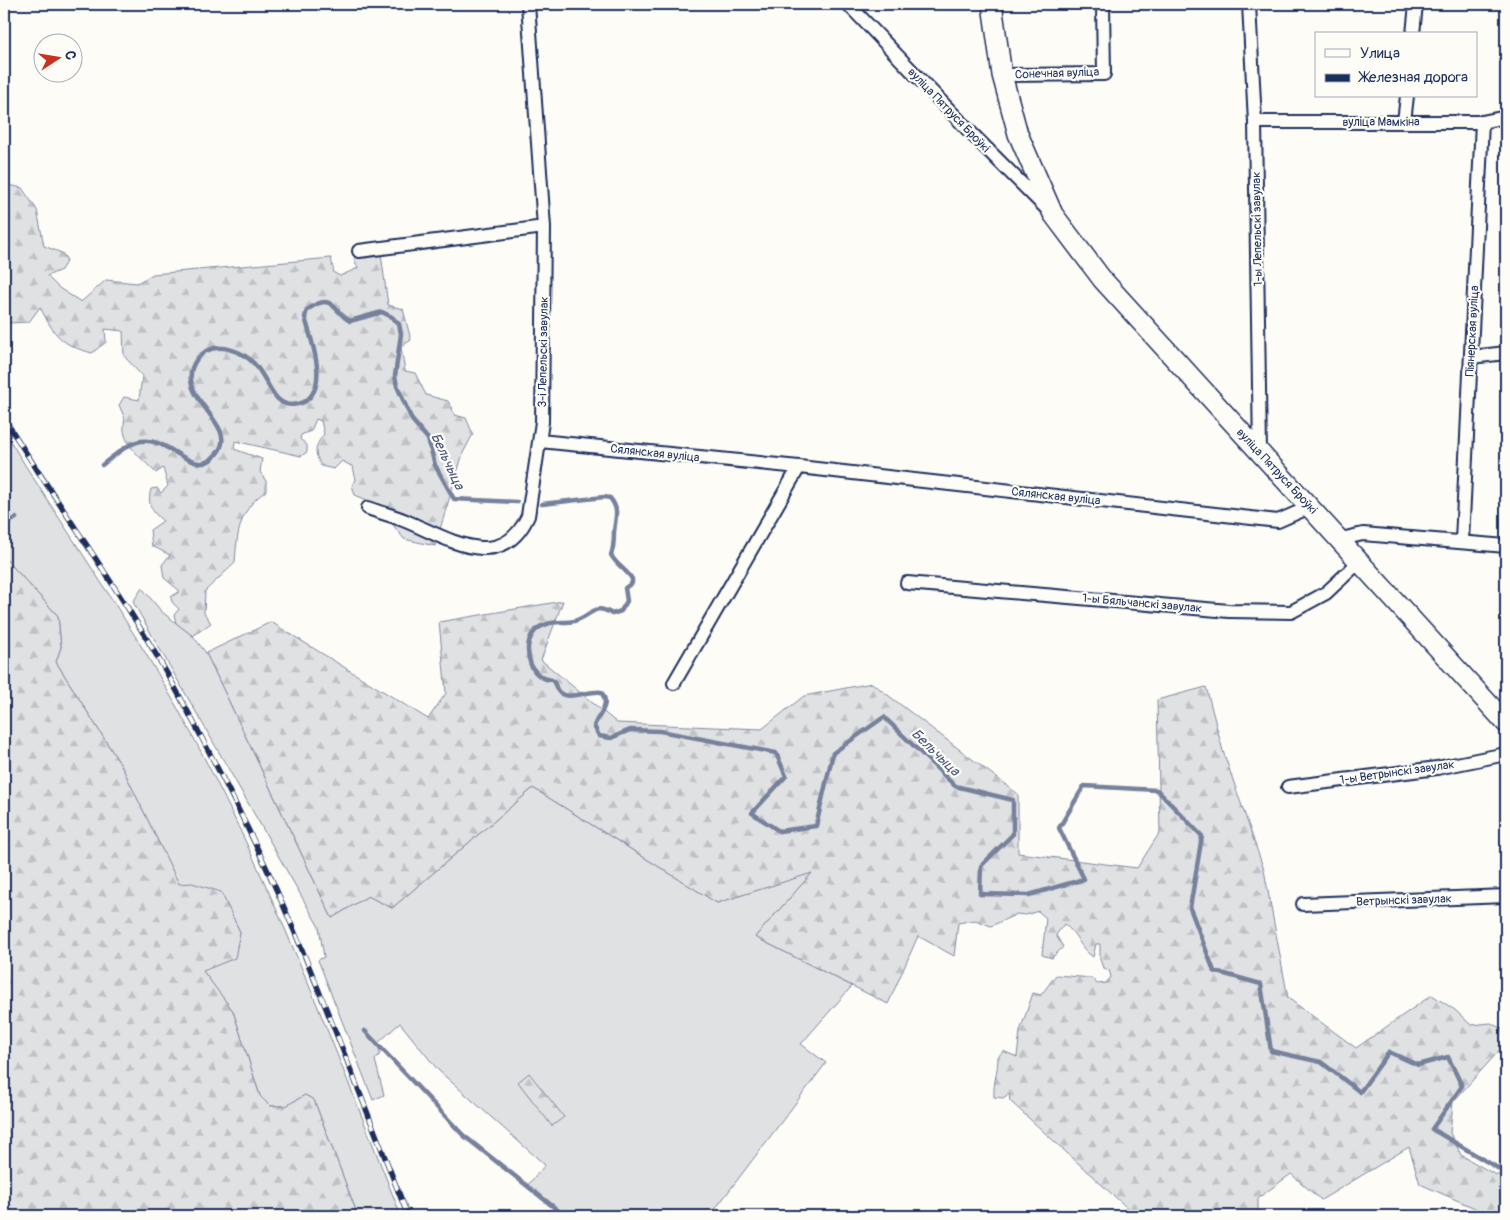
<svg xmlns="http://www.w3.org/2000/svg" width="1510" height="1220" font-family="Pangolin,sans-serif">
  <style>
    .grass { fill: #e0e1e3; stroke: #7e88a0 }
    .forest { fill: url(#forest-firs); stroke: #7e88a0 }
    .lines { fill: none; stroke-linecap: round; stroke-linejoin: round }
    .stream { stroke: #76819c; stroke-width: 4.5 }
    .minor-casing { stroke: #1b2f5e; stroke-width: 16 }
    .secondary-casing { stroke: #1b2f5e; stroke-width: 22 }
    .minor { stroke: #fdfcf7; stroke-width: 12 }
    .secondary { stroke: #fdfcf7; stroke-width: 19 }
    .rail-casing { stroke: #1b2f5e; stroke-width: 5.5 }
    .rail { stroke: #fdfcf7; stroke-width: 4; stroke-dasharray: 11; stroke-linecap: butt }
    .labels { text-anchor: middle; stroke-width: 4.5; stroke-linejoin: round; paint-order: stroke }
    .street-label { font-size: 12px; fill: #1b2f5e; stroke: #fdfcf7 }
    .water-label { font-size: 14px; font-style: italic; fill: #49587d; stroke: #fdfcf7 }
  </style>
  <defs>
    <pattern id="forest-firs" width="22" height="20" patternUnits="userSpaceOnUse" patternTransform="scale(1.25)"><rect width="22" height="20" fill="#e0e1e3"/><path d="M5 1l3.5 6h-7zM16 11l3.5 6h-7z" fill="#c0c1c5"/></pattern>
  </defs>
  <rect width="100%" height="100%" fill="#fdfcf7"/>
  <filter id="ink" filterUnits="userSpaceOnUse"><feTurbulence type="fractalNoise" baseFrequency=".02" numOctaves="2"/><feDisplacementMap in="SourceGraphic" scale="10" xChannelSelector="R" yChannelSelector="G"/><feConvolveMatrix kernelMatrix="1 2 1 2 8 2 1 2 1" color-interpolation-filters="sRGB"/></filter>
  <g filter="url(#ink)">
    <path class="grass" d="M 4,431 C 61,525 125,613 178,709 C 268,871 333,1044 401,1216 L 358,1216 L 314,1100 L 305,1095 L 286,1106 L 270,1106 L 260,1096 L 233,1011 L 202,970 L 234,958 L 240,932 L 220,892 L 179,885 L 122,767 L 56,662 L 61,647 L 58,616 L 4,557 Z
      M 142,588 L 162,612 L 193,636 L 206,653 L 332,918 L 368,896 L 392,908 L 533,788 L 717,903 L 813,872 L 755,937 L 852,986 L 801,1044 L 826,1063 L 710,1216 L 563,1216 L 527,1186 L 545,1165 L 438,1070 L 400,1023 L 378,1043 L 380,1054 L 375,1060 L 384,1095 L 373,1100 L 318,960 L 324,957 L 319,927 L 133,602 Z"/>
    <path class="forest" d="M 4,184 L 22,188 L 37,210 L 44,246 L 62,253 L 67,260 L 61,270 L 47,276 L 59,288 L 81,302 L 106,280 L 137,283 L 153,274 L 331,258 L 334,273 L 340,276 L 358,268 L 354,259 L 358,253 L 381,254 L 388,305 L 403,309 L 411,340 L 401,347 L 405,371 L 415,373 L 426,395 L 448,401 L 455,415 L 466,418 L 473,434 L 463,453 L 435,546 L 404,539 L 377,504 L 355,495 L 352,485 L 356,480 L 353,467 L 342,461 L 334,469 L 321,466 C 314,452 314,447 324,434 L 321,421 L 316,419 L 311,431 L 301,435 L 300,439 L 307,445 L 307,452 L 301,456 L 235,441 L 234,449 L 262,459 L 260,472 L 266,481 L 266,491 C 239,509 237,534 235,563 L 205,591 L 204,613 L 211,623 L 193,636 L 176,623 L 174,615 L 179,609 L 172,602 L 171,597 L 180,591 L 164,578 L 162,565 L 170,555 L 152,546 L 150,530 L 163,521 C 151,511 147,504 151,489 L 157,488 L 161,493 L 168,486 L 163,468 L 156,473 C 142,458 118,442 125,419 L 119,405 L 124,397 L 139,400 L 142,376 L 124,356 L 123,331 L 105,329 L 106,342 L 92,353 C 61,345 54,335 40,307 L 29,322 L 9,323 L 4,315 Z
      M 4,557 L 58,616 L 61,647 L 56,662 L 122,767 L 179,884 L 192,883 L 221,892 L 240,932 L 235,958 L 203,971 L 233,1011 L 260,1096 L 270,1106 L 286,1106 L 305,1095 L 314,1100 L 358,1216 L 4,1216 Z
      M 563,601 L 541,660 L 617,723 L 762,729 L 804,696 L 872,683 L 1018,794 L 1018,853 L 1137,868 L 1160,832 L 1157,700 L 1206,687 L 1223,751 L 1264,870 L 1288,998 L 1356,1048 L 1432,995 L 1455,1010 L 1471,1025 L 1491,1023 L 1502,1029 L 1506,1043 L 1453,1102 L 1450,1133 L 1461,1155 L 1494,1174 L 1506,1176 L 1506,1216 L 1493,1216 L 1420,1184 L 1409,1147 L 1321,1200 L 1291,1174 L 1258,1198 L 1258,1215 L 1278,1216 L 1136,1216 L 1010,1101 L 1009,1094 L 1003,1098 L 994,1097 C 993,1082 998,1072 998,1057 L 1003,1051 L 1017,1057 L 1020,1031 L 1033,993 L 1041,995 L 1056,975 L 1092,978 L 1097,984 L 1106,983 L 1111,977 L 1109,970 L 1103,968 L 1100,959 L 1100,944 L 1096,944 L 1093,957 C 1078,947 1080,936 1064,924 L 1056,935 L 1063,947 L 1052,958 L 1042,955 L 1046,918 L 1038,911 L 1026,915 L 1017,914 L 991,926 L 975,920 L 958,923 L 954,956 L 918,936 L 888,1004 L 755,937 L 812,873 L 717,903 L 533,788 L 392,908 L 368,896 L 332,918 L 206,653 L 271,622 L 428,719 L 446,693 L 439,622 Z
      M 529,1073 L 564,1117 L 552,1126 L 518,1082 Z"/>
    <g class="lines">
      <path class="stream" d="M 102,465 C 114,456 126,444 141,441 C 172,436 197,487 220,449 C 234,424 182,400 192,368 C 194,362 200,355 206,351 C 214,347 223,347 232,350 C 267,360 265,397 286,404 C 291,406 300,404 304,402 C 330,386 311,341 305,317 L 307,310 C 334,291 332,311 350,321 L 382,312 L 392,317 L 399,324 L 401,334 L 395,376 L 397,386 L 412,420 L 428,439 L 435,465 L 454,499 L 517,502
        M 542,504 L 604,497 L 610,498 C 620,510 615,518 614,532 C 614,541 614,547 611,555 C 617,566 626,569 632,579 L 632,583 L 625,588 L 627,601 L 621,611 L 612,614 C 593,602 593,616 574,621 C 565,623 556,621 547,624 C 527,630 525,649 531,665 C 535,674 542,679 552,680 C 556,684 555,687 558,691 C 566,702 589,690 601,692 C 611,704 599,714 594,726 L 599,736 L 611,738 L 630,730 L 660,731 L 776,753 L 786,776 L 752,813 L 779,831 L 816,826 L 833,753 L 884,717 L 955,786 L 1013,800 L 1013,834 L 981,866 L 980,894 L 1029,895 L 1084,879 L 1059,828 L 1084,786 L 1157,790 L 1202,836 L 1190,908 L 1214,971 L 1261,984 L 1271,1051 L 1321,1062 L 1360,1092 L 1389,1052 L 1418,1065 L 1448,1057 L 1462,1086 L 1432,1129 L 1506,1173
        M 4,525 L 16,518
        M 365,1031 L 463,1135 L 565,1216"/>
      <g class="minor-casing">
        <path id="minor" d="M 848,4 L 973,135 L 1047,209
          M 1249,4 L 1255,122 L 1260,453
          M 1413,34 L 1416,4
          M 1002,75 L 1104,74 L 1103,4
          M 1255,122 L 1482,122 L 1506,117
          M 1404,122 L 1407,96
          M 359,251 L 544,227
          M 1471,357 L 1506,353
          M 540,441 L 799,467 L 1278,521 L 1310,507
          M 368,508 C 381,513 395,516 408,522 C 450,540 502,573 528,516 L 542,422 L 544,227 L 528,4
          M 1341,539 L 1363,534 L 1506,546
          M 1462,541 L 1482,122
          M 907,583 L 1229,611 L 1291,612 L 1326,593 L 1360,561
          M 674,683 L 799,467
          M 1288,787 L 1437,768 L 1506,754
          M 1303,904 L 1506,896"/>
      </g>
      <g class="secondary-casing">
        <path id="secondary" d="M 992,4 L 1002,75 L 1018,134 L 1053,214 L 1102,279 L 1506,723"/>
      </g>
      <use href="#minor" class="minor"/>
      <use href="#secondary" class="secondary"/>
      <g class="rail-casing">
        <path id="rail" d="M 4,418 C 64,515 133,607 186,708 C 219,770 252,834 280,898 C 326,1003 366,1110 408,1216"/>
      </g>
      <use href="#rail" class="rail"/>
    </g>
  </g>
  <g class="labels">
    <g class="street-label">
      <text transform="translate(1057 73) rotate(-2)" y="4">Сонечная вуліца</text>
      <text transform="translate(949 110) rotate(46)" y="4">вуліца Пятруся Броўкі</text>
      <text x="1381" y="126">вуліца Мамкіна</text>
      <text transform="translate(1257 229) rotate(-91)" y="4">1-ы Лепельскі завулак</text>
      <text transform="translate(1472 331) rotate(-87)" y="4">Піянерская вуліца</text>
      <text transform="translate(543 352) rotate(-89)" y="4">3-і Лепельскі завулак</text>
      <text transform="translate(655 453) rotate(6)" y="4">Сялянская вуліца</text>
      <text transform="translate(1277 471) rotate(47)" y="4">вуліца Пятруся Броўкі</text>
      <text transform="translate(1056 496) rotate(6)" y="4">Сялянская вуліца</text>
      <text transform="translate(1142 603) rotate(5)" y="4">1-ы Бяльчанскі завулак</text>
      <text transform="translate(1397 772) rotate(-8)" y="4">1-ы Ветрынскі завулак</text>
      <text transform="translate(1404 900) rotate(-2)" y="4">Ветрынскі завулак</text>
    </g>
    <g class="water-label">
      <text transform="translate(448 461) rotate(65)" y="5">Бельчыца</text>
      <text transform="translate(936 752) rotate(44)" y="5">Бельчыца</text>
    </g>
  </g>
  <rect width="1510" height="1220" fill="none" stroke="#fdfcf7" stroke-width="20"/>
  <rect x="10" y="10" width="1490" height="1200" fill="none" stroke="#1b2f5e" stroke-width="2" filter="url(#ink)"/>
  <rect x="1315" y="32" width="162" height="65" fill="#fdfcf7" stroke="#a3aaba"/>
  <rect x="1325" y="49" width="25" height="8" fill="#fdfcf7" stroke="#a3aaba"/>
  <text x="1360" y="58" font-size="15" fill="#1b2f5e">Улица</text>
  <rect x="1325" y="74" width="25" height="8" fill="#1b2f5e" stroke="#a3aaba"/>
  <text x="1360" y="82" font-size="15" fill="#1b2f5e">Железная дорога</text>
  <g transform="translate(58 58) rotate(78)"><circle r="24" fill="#fdfcf7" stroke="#a3aaba"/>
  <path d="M0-4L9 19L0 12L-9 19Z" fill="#c8321e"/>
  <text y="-8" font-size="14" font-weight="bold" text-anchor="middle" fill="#1b2f5e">С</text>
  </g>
</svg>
